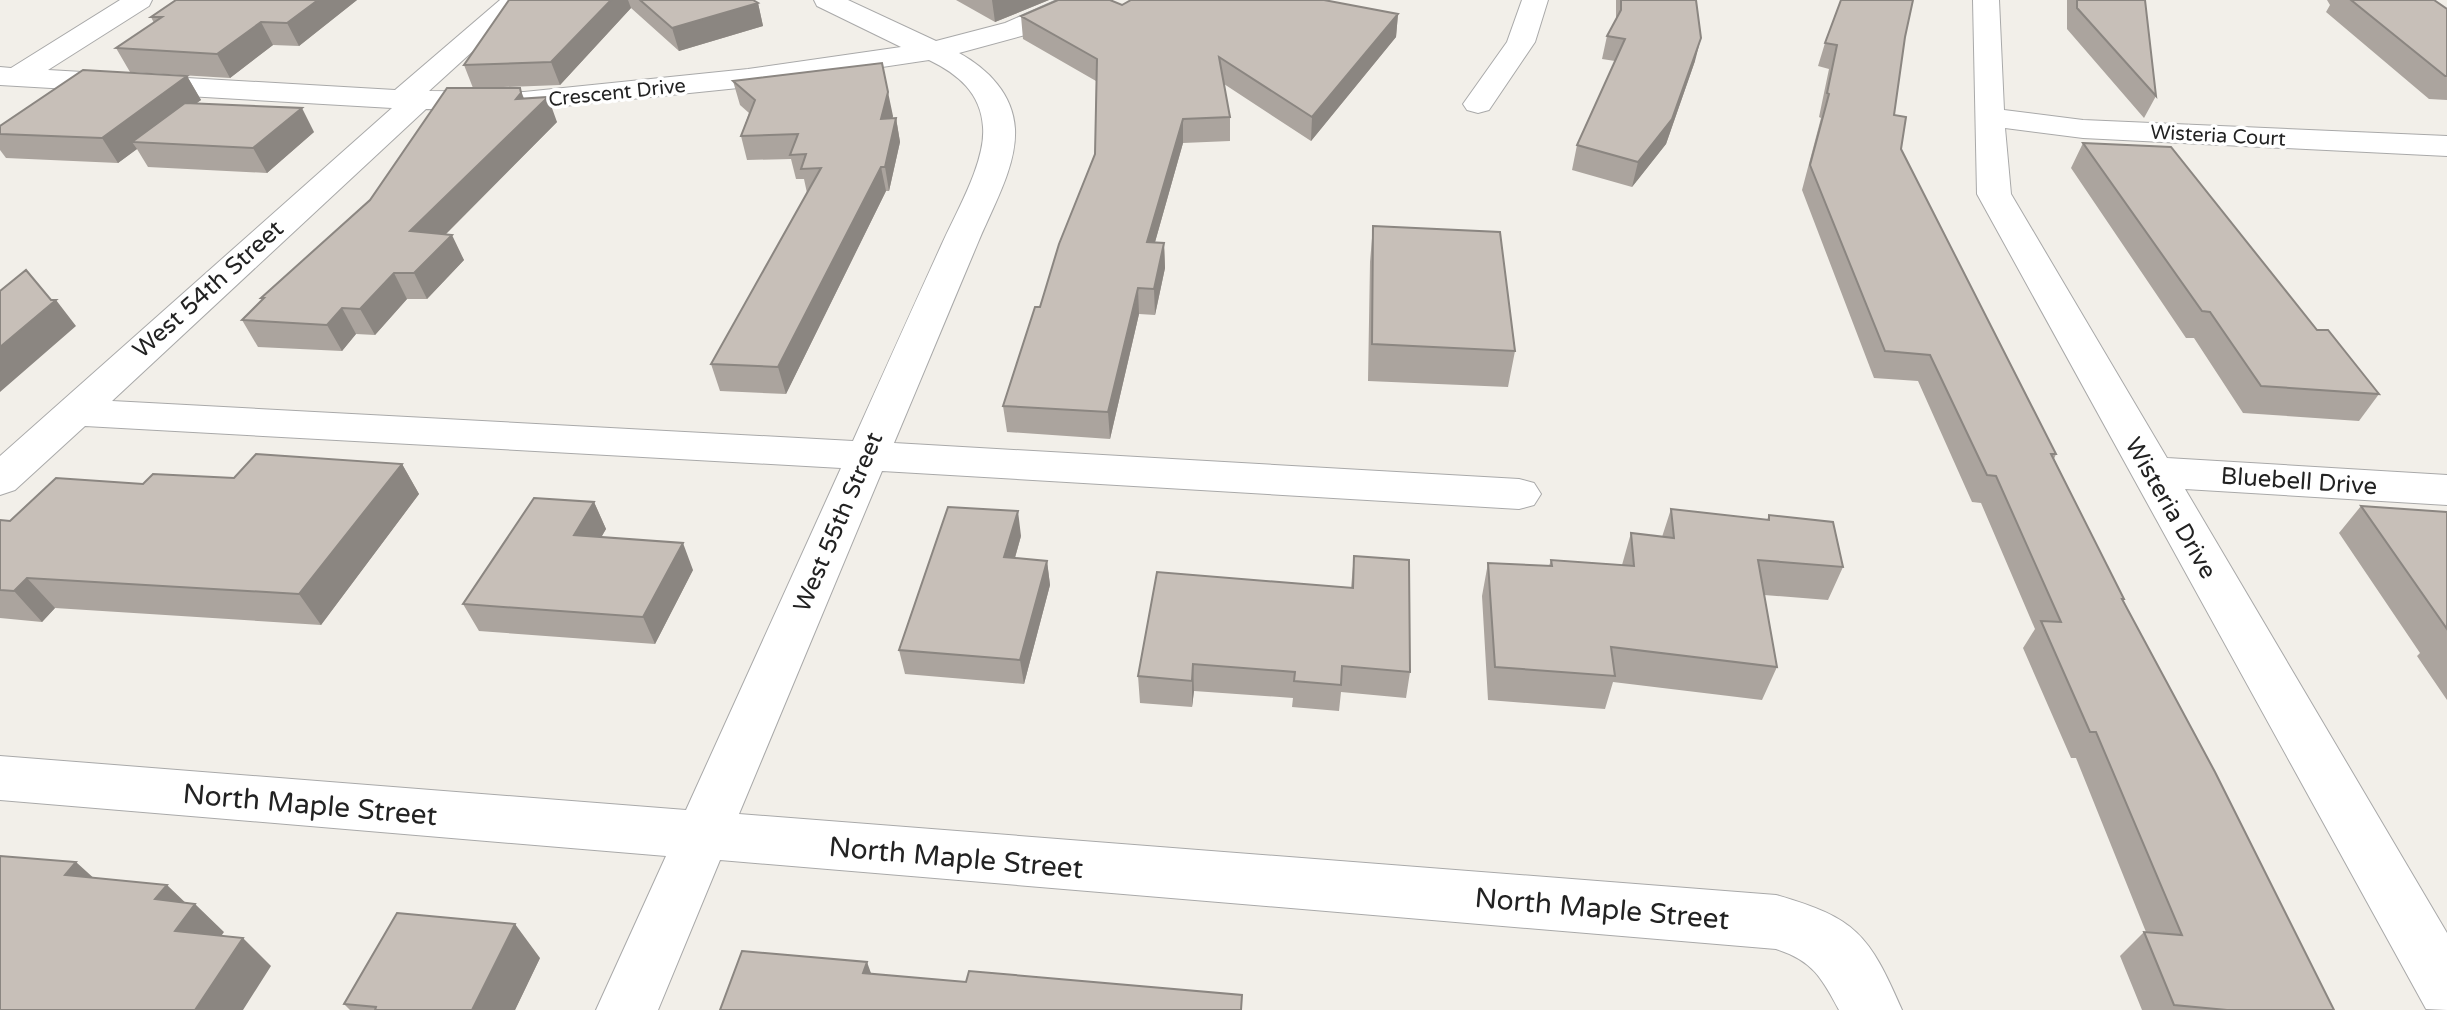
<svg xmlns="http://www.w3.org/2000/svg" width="2447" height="1010" font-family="'Varela Round',sans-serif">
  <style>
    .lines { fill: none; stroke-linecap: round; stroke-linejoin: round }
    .minor-casing { stroke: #a9a9a9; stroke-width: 2 }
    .minor { fill: #fff; fill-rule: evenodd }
    .wall { fill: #aba49e }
    .shaded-wall { fill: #8b8681 }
    .building { fill: #c7bfb8; stroke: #8b8681; stroke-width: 2 }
    .labels { text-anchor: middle; stroke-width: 7; stroke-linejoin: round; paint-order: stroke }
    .far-street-label { font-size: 20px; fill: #222; stroke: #fff }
    .street-label { font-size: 24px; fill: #222; stroke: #fff }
    .near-street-label { font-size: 28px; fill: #222; stroke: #fff }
  </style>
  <rect width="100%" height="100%" fill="#f2efe9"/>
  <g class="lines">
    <g class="minor-casing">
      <path id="minor" d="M 120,0 L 152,0 L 149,6 L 48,70 L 395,90 L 500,0 L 529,0 L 429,91 L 524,92 L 748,69 L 901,47 L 817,6 L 814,0 L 848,0 L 936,41 L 1005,23 L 1057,0 L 1092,0 L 1089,6 L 1025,35 L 959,53 C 988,69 1013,94 1015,129 C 1017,167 991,210 977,245 C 949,311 922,377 894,443 L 1519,479 L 1534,483 L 1541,494 L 1534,505 L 1519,509 L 882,471 L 739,814 L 1776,895 C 1856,918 1869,934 1902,1010 L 1839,1010 C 1822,978 1812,960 1776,949 L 720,860 L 658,1010 L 596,1010 L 666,856 L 0,800 L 0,756 L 686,810 L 841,468 L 85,426 L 15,490 L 0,495 L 0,456 L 392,108 L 0,85 L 0,67 L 11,68 ZM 929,60 C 958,74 981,93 983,127 C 986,162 955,214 941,246 C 911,311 882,376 853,441 L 112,401 L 426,109 L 524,110 L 748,87 Z
        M 1522,0 L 1548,0 L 1535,42 L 1489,110 L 1478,113 L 1467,110 L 1463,104 L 1507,42 Z
        M 1973,0 L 1999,0 L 2004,110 L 2083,120 L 2447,136 L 2447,156 L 2083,138 L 2005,128 L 2011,194 L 2167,458 L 2447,475 L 2447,505 L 2185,489 L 2447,933 L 2447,1010 L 2426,1009 L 1977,194 Z"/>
    </g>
    <use href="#minor" class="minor"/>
  </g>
  <path class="wall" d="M 357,0 L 299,46 L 273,45 L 230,78 L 130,72 L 116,48 L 154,23 L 151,17 Z
    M 509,0 L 753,0 L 758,3 L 763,26 L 679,51 L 631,8 L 560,85 L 477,88 L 524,98 L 557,122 L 446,234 L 464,260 L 427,299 L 407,299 L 375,335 L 356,334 L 342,351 L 258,347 L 242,320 L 262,300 L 261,298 L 370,200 L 473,88 L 464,65 Z
    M 956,0 L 1049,0 L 995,22 Z
    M 1616,0 L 1696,0 L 1695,61 L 1666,144 L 1632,187 L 1572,170 L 1577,145 L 1615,61 L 1602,59 L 1607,36 L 1616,20 Z
    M 2067,0 L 2145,0 L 2156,96 L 2144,118 L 2067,29 Z
    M 2327,0 L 2434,0 L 2447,9 L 2447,100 L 2429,99 L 2326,12 L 2330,5 Z
    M 1122,5 L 1398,14 L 1396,37 L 1311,141 L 1224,84 L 1230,117 L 1230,141 L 1183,143 L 1155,242 L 1164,243 L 1165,268 L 1155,315 L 1139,314 L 1110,439 L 1007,432 L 1003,406 L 1095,154 L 1096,81 L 1023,39 L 1021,16 Z
    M 1905,37 L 1894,115 L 1901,149 L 2056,454 L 2054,459 L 2124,599 L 2123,601 L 2334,1010 L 2142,1010 L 2120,956 L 2144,932 L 2146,932 L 2076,758 L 2071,758 L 2023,648 L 2035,629 L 1981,503 L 1972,502 L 1918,381 L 1874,378 L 1802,190 L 1821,118 L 1819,117 L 1829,69 L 1818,66 L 1825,43 Z
    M 187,76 L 201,100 L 196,103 L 314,132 L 267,173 L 148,167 L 137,149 L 118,163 L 6,158 L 0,150 L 0,126 Z
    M 733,81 L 893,116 L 892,118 L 896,118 L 900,142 L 889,191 L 886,191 L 786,394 L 720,391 L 711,364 L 807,193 L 804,179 L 796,179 L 791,159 L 747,160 L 741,136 L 749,113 L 740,105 Z
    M 2083,143 L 2317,330 L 2379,394 L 2359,421 L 2243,413 L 2194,338 L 2186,338 L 2071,168 Z
    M 1373,226 L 1515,351 L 1508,387 L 1368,381 L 1370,262 Z
    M 402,464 L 419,494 L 321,625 L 55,608 L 42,622 L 0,618 L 0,520 L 10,521 L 143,484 L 234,478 Z
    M 594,502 L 606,529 L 601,537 L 693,570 L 655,644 L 479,631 L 463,604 Z
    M 2361,506 L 2447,512 L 2447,700 L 2417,656 L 2420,653 L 2339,533 Z
    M 1671,509 L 1767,520 L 1769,515 L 1843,567 L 1828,600 L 1764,595 L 1777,667 L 1762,700 L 1613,682 L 1605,709 L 1488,700 L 1482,596 L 1488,563 L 1549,566 L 1551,560 L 1622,565 L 1631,533 L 1662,537 Z
    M 1021,536 L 1015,558 L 1047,561 L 1050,585 L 1024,684 L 905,674 L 899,650 Z
    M 1354,556 L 1410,672 L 1406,698 L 1341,692 L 1339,711 L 1292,707 L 1293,698 L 1194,691 L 1192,707 L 1140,703 L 1138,676 L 1351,588 Z
    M 540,958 L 515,1010 L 350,1010 L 344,1004 Z"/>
  <path class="shaded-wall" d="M 318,0 L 357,0 L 299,46 L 287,23 Z
    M 611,0 L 628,0 L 631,8 L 560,85 L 551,62 Z
    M 992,0 L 1049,0 L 995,22 Z
    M 758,3 L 763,26 L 679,51 L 672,28 Z
    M 1398,14 L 1396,37 L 1311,141 L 1312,117 Z
    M 261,22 L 273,45 L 230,78 L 217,54 Z
    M 1701,38 L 1695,61 L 1666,144 L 1632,187 L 1638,162 Z
    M 187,76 L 201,100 L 145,142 L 132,142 L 137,149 L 118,163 L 102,138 Z
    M 520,88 L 529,112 L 548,97 L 557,122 L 423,257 L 410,231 L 516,99 Z
    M 888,92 L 893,116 L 886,143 L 881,119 Z
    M 302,108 L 314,132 L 267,173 L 253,148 Z
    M 896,118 L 900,142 L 889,191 L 885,167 Z
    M 1183,119 L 1183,143 L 1148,267 L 1147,242 Z
    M 881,167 L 886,191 L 786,394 L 778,367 Z
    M 452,235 L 464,260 L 427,299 L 414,273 Z
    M 1164,243 L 1165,268 L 1155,315 L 1154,289 Z
    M 394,273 L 407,299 L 375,335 L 360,309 Z
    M 1138,288 L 1139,314 L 1110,439 L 1108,412 Z
    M 56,300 L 76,326 L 0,392 L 0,347 Z
    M 342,308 L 356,334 L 342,351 L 327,325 Z
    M 402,464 L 419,494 L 321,625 L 299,594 Z
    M 594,502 L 606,529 L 587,562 L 574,535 Z
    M 1018,511 L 1021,536 L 1008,582 L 1004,557 Z
    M 683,543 L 693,570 L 655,644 L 643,617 Z
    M 1047,561 L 1050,585 L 1024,684 L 1020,660 Z
    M 27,578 L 55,608 L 42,622 L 14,591 Z
    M 1193,664 L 1194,691 L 1192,707 L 1192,681 Z
    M 76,862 L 108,891 L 65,875 Z
    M 167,885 L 191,908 L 195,904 L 224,932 L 205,959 L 175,931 L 155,899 Z
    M 515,924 L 540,958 L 515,1010 L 472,1010 Z
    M 243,938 L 271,966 L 243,1010 L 195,1010 Z
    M 867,962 L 876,987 L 863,973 Z"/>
  <path class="building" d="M 176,0 L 318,0 L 287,23 L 261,22 L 217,54 L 116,48 L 162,17 L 151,17 Z
    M 509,0 L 611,0 L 551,62 L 464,65 Z
    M 640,0 L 753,0 L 758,3 L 672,28 Z
    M 1058,0 L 1110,0 L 1122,5 L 1131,0 L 1324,0 L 1398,14 L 1312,117 L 1219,57 L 1230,117 L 1183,119 L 1147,242 L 1164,243 L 1154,289 L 1138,288 L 1108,412 L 1003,406 L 1035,307 L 1040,307 L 1059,244 L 1095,154 L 1097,59 L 1021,16 Z
    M 1621,0 L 1696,0 L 1701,38 L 1672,119 L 1638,162 L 1577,145 L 1625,39 L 1607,36 L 1621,10 Z
    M 1841,0 L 1913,0 L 1905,37 L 1894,115 L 1906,117 L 1901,149 L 2056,454 L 2051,454 L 2124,599 L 2122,599 L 2215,772 L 2334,1010 L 2227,1010 L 2174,1005 L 2144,932 L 2182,935 L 2096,732 L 2090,732 L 2041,621 L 2061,622 L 1996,476 L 1987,475 L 1930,355 L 1885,351 L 1810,165 L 1829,94 L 1827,93 L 1837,45 L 1825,43 Z
    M 2077,0 L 2145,0 L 2156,96 L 2077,8 Z
    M 2351,0 L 2434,0 L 2447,9 L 2447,76 L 2445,76 Z
    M 882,63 L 888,92 L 881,119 L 896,118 L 885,167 L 881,167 L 778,367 L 711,364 L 821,168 L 801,169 L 806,154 L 790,155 L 798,134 L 741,136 L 755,100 L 733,81 Z
    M 83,70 L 187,76 L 102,138 L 0,134 L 0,126 Z
    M 447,88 L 520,88 L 521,93 L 516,99 L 548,97 L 410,231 L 452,235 L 414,273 L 394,273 L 360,309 L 342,308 L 327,325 L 242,320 L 264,298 L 261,298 L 370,200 Z
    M 185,103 L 302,108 L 253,148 L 132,142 Z
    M 2083,143 L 2171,147 L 2317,330 L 2328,330 L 2379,394 L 2261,386 L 2210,312 L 2202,311 Z
    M 1373,226 L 1500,232 L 1515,351 L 1372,344 Z
    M 26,270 L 51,300 L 56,300 L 0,347 L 0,291 Z
    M 256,454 L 402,464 L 299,594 L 27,578 L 14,591 L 0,590 L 0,520 L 10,521 L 56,478 L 143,484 L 153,474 L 234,478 Z
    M 534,498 L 594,502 L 574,535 L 683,543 L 643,617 L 463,604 Z
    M 2361,506 L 2447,512 L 2447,629 Z
    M 948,507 L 1018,511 L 1004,557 L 1047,561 L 1020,660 L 899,650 Z
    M 1671,509 L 1769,520 L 1769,515 L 1833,522 L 1843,567 L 1758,560 L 1777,667 L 1611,647 L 1615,676 L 1495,667 L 1488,563 L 1552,566 L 1551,560 L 1634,566 L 1631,533 L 1674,538 Z
    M 1354,556 L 1409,560 L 1410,672 L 1342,666 L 1341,685 L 1294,681 L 1295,672 L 1193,664 L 1192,681 L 1138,676 L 1157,572 L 1353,588 Z
    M 0,856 L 76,862 L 65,875 L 167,885 L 155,899 L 195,904 L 175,931 L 243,938 L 195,1010 L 0,1010 Z
    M 397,913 L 515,924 L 472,1010 L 475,1010 L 375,1010 L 376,1007 L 344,1004 Z
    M 742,951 L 867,962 L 863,973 L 966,982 L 969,971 L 1242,995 L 1241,1010 L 720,1010 Z"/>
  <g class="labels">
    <g class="far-street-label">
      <text transform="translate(617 92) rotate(-6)" y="7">Crescent Drive</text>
      <text transform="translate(2218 135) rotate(3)" y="7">Wisteria Court</text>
    </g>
    <g class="street-label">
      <text transform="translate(208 289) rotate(-42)" y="8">West 54th Street</text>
      <text transform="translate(2299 481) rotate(4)" y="8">Bluebell Drive</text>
      <text transform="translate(2171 508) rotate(60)" y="8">Wisteria Drive</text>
      <text transform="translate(838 522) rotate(-67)" y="8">West 55th Street</text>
    </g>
    <g class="near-street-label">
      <text transform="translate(310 804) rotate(5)" y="10">North Maple Street</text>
      <text transform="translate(956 857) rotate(5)" y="10">North Maple Street</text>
      <text transform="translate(1602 908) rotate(5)" y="10">North Maple Street</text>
    </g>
  </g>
</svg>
